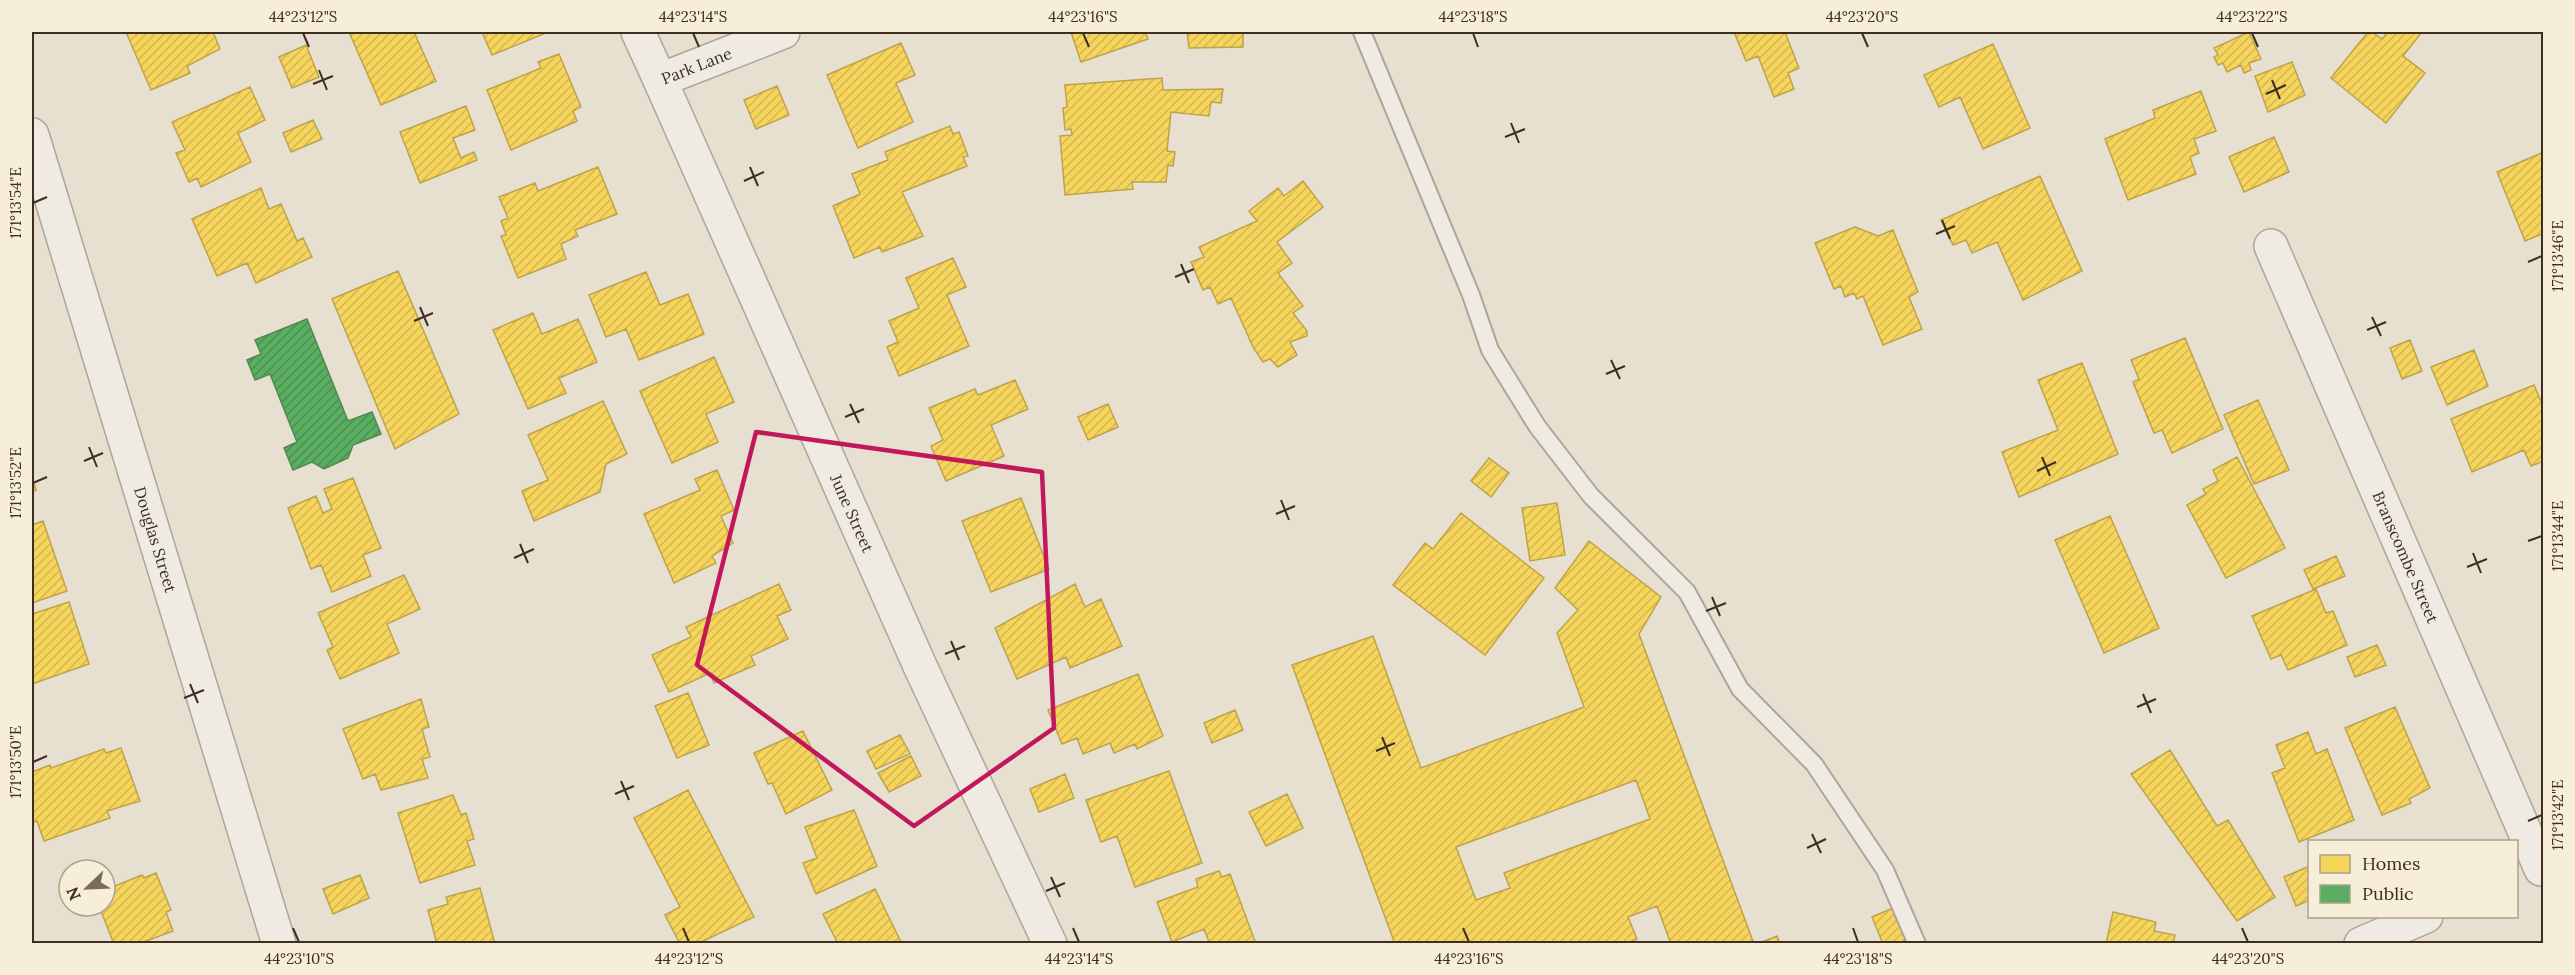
<svg xmlns="http://www.w3.org/2000/svg" width="2575" height="975" font-family="Lora,serif">
  <style>
    .homes { fill: url(#homes-hatch); stroke: #bea34a; stroke-width: 1.5; fill-rule: evenodd }
    .public { fill: url(#public-hatch); stroke: #51884e; stroke-width: 1.5 }
    .lines { fill: none; stroke-linecap: round; stroke-linejoin: round }
    .service-casing { stroke: #ada599; stroke-width: 20 }
    .minor-casing { stroke: #ada599; stroke-width: 36 }
    .service { stroke: #efebe3; stroke-width: 16 }
    .minor { stroke: #efebe3; stroke-width: 33 }
    .marked { fill: none; stroke: #c2185b; stroke-width: 4.5; stroke-linejoin: round }
    .ticks { fill: none; stroke: #3d2e20; stroke-width: 2 }
    .labels { text-anchor: middle; stroke-width: 6; stroke-linejoin: round; paint-order: stroke }
    .street-label { font-size: 16px; fill: #3d2e20; stroke: #f7eed8 }
    .neatline { fill: none; stroke: #3d2e20; stroke-width: 2 }
    .ticks-label { font-size: 15px; text-anchor: middle; fill: #3d2e20 }
  </style>
  <defs>
    <pattern id="homes-hatch" width="6" height="6" patternUnits="userSpaceOnUse" patternTransform="scale(1.5)"><rect width="6" height="6" fill="#f6d55c"/><path d="M-1 1l2-2M0 6l6-6M5 7l2-2" fill="none" stroke="#d4b750"/></pattern>
    <pattern id="public-hatch" width="6" height="6" patternUnits="userSpaceOnUse" patternTransform="scale(1.5)"><rect width="6" height="6" fill="#5aae61"/><path d="M-1 1l2-2M0 6l6-6M5 7l2-2" fill="none" stroke="#4c8e50"/></pattern>
  </defs>
  <rect width="100%" height="100%" fill="#e7e0d1"/>
  <path class="homes" d="M 126,32 L 213,32 L 220,49 L 187,66 L 190,73 L 151,90 Z
    M 349,32 L 414,32 L 436,81 L 381,105 Z
    M 482,32 L 545,32 L 546,33 L 492,55 Z
    M 1071,32 L 1145,32 L 1148,39 L 1081,62 Z
    M 1187,32 L 1243,32 L 1243,47 L 1189,48 Z
    M 1734,32 L 1785,32 L 1799,68 L 1788,73 L 1794,89 L 1774,97 L 1758,56 L 1746,61 Z
    M 2249,32 L 2261,59 L 2249,63 L 2251,70 L 2244,73 L 2241,65 L 2227,72 L 2223,63 L 2218,65 L 2214,57 L 2218,55 L 2214,48 Z
    M 2368,32 L 2372,32 L 2382,39 L 2388,32 L 2422,32 L 2403,56 L 2425,73 L 2386,123 L 2331,78 Z
    M 901,43 L 915,75 L 896,83 L 913,122 L 858,148 L 827,75 Z
    M 1993,44 L 2030,128 L 1983,149 L 1960,97 L 1939,107 L 1924,75 Z
    M 306,45 L 319,77 L 292,88 L 279,57 Z
    M 559,54 L 581,107 L 573,111 L 577,121 L 511,150 L 487,90 L 541,68 L 538,62 Z
    M 2292,62 L 2305,95 L 2268,112 L 2255,76 Z
    M 1162,78 L 1163,90 L 1223,89 L 1221,103 L 1211,102 L 1209,116 L 1171,112 L 1167,151 L 1175,152 L 1173,166 L 1168,165 L 1166,182 L 1132,182 L 1133,189 L 1065,195 L 1060,136 L 1072,135 L 1071,129 L 1065,130 L 1063,108 L 1067,107 L 1065,85 Z
    M 777,86 L 789,115 L 756,129 L 744,100 Z
    M 250,87 L 265,120 L 238,133 L 251,162 L 201,187 L 197,178 L 189,182 L 176,153 L 185,150 L 172,122 Z
    M 2201,91 L 2216,131 L 2194,139 L 2199,153 L 2190,157 L 2196,174 L 2128,200 L 2105,139 L 2155,118 L 2153,110 Z
    M 466,106 L 475,130 L 453,138 L 461,158 L 474,152 L 477,160 L 420,183 L 400,132 Z
    M 313,120 L 322,139 L 291,152 L 283,133 Z
    M 950,126 L 953,134 L 959,132 L 968,156 L 963,157 L 967,166 L 902,192 L 923,236 L 882,252 L 880,247 L 854,258 L 833,206 L 860,194 L 852,174 L 888,160 L 885,152 Z
    M 2274,137 L 2289,172 L 2244,192 L 2229,157 Z
    M 2544,152 L 2544,233 L 2525,241 L 2497,172 Z
    M 598,167 L 617,214 L 575,230 L 578,236 L 561,244 L 566,259 L 518,278 L 501,236 L 506,235 L 501,221 L 508,218 L 499,197 L 535,183 L 538,191 Z
    M 2040,176 L 2082,271 L 2023,300 L 1997,242 L 1972,253 L 1966,240 L 1953,245 L 1941,220 Z
    M 1303,181 L 1323,207 L 1277,242 L 1292,263 L 1278,273 L 1303,306 L 1293,313 L 1307,331 L 1307,336 L 1290,342 L 1297,355 L 1278,367 L 1270,359 L 1263,362 L 1253,347 L 1231,298 L 1218,304 L 1210,287 L 1203,290 L 1191,262 L 1204,257 L 1199,247 L 1257,221 L 1249,211 L 1278,188 L 1284,196 Z
    M 261,188 L 269,209 L 281,204 L 297,241 L 303,238 L 312,257 L 256,283 L 247,263 L 217,276 L 192,219 Z
    M 1855,227 L 1878,236 L 1893,230 L 1918,292 L 1909,297 L 1922,329 L 1883,345 L 1863,296 L 1857,299 L 1854,293 L 1845,297 L 1841,286 L 1834,289 L 1815,243 Z
    M 953,258 L 966,287 L 947,295 L 969,346 L 899,376 L 887,347 L 898,342 L 889,321 L 919,308 L 906,278 Z
    M 398,271 L 459,414 L 395,449 L 332,299 Z
    M 646,272 L 660,305 L 688,294 L 704,334 L 639,360 L 626,329 L 606,337 L 589,295 Z
    M 533,313 L 542,334 L 578,319 L 597,362 L 559,378 L 566,393 L 528,409 L 493,330 Z
    M 2185,338 L 2223,429 L 2172,453 L 2162,430 L 2154,433 L 2133,382 L 2139,379 L 2131,360 Z
    M 2410,340 L 2422,371 L 2402,379 L 2390,348 Z
    M 2474,350 L 2488,386 L 2447,405 L 2431,367 Z
    M 714,357 L 734,402 L 706,414 L 718,442 L 672,463 L 640,391 Z
    M 2082,363 L 2118,454 L 2019,497 L 2002,452 L 2058,430 L 2038,380 Z
    M 1015,380 L 1028,409 L 991,425 L 1004,456 L 946,481 L 931,446 L 943,440 L 929,408 L 975,389 L 978,395 Z
    M 2534,385 L 2544,408 L 2544,461 L 2531,466 L 2524,450 L 2472,472 L 2451,419 Z
    M 2258,400 L 2289,470 L 2254,484 L 2224,415 Z
    M 603,401 L 627,454 L 606,464 L 600,492 L 534,521 L 522,491 L 548,480 L 528,435 Z
    M 1108,404 L 1118,427 L 1088,440 L 1078,417 Z
    M 2237,457 L 2285,548 L 2226,578 L 2187,505 L 2206,494 L 2203,489 L 2218,481 L 2213,470 Z
    M 1489,458 L 1509,473 L 1491,497 L 1471,481 Z
    M 717,470 L 734,510 L 721,516 L 733,543 L 712,556 L 716,563 L 674,583 L 644,514 L 700,490 L 695,479 Z
    M 32,477 L 36,490 L 32,492 Z
    M 353,478 L 381,548 L 363,555 L 371,576 L 332,592 L 321,565 L 311,569 L 288,508 L 316,496 L 323,513 L 332,509 L 324,489 Z
    M 1021,498 L 1049,569 L 991,592 L 962,521 Z
    M 1557,503 L 1565,555 L 1530,561 L 1522,508 Z
    M 1461,513 L 1544,578 L 1485,655 L 1393,585 L 1425,543 L 1433,549 Z
    M 2110,516 L 2159,628 L 2104,653 L 2055,540 Z
    M 43,521 L 67,591 L 32,603 L 32,525 Z
    M 1589,541 L 1661,597 L 1639,634 L 1754,944 L 1671,944 L 1657,906 L 1628,917 L 1637,939 L 1625,944 L 1395,944 L 1292,665 L 1373,636 L 1421,768 L 1584,707 L 1557,633 L 1578,610 L 1555,588 ZM 1636,780 L 1650,819 L 1504,873 L 1510,888 L 1476,900 L 1456,847 Z
    M 2336,556 L 2345,576 L 2313,589 L 2304,570 Z
    M 404,575 L 420,609 L 387,624 L 399,653 L 340,679 L 327,650 L 333,647 L 318,613 Z
    M 779,584 L 791,610 L 777,616 L 788,639 L 751,656 L 755,665 L 714,683 L 710,673 L 669,692 L 652,655 L 691,637 L 686,627 Z
    M 1075,584 L 1085,607 L 1101,599 L 1122,646 L 1070,668 L 1066,657 L 1017,679 L 995,628 Z
    M 2316,589 L 2326,613 L 2333,611 L 2347,645 L 2288,670 L 2281,655 L 2271,659 L 2252,616 Z
    M 69,602 L 89,664 L 32,684 L 32,614 Z
    M 2377,645 L 2386,665 L 2355,677 L 2347,657 Z
    M 1138,674 L 1163,736 L 1137,749 L 1135,744 L 1114,753 L 1110,743 L 1083,754 L 1077,738 L 1062,744 L 1048,710 Z
    M 688,693 L 709,745 L 677,758 L 655,706 Z
    M 421,699 L 429,727 L 422,729 L 430,757 L 422,759 L 428,778 L 381,790 L 375,774 L 363,779 L 343,729 Z
    M 2395,707 L 2430,788 L 2409,799 L 2411,803 L 2382,815 L 2345,728 Z
    M 1235,710 L 1243,730 L 1212,743 L 1204,723 Z
    M 803,731 L 832,790 L 786,814 L 772,783 L 768,784 L 754,753 Z
    M 2308,732 L 2316,754 L 2327,749 L 2354,820 L 2299,842 L 2272,773 L 2285,768 L 2276,745 Z
    M 900,735 L 910,754 L 876,769 L 867,751 Z
    M 121,748 L 140,801 L 107,811 L 110,818 L 44,841 L 37,821 L 32,823 L 32,772 L 50,765 L 51,768 L 104,749 L 106,753 Z
    M 2170,750 L 2217,826 L 2228,820 L 2275,897 L 2237,921 L 2131,774 Z
    M 911,756 L 921,776 L 889,792 L 878,773 Z
    M 1169,771 L 1202,863 L 1135,887 L 1117,836 L 1101,842 L 1086,800 Z
    M 1065,774 L 1074,798 L 1039,812 L 1030,789 Z
    M 688,790 L 754,917 L 697,944 L 680,944 L 665,915 L 680,907 L 634,818 Z
    M 1287,794 L 1303,828 L 1266,846 L 1249,812 Z
    M 453,795 L 461,815 L 466,813 L 474,839 L 467,841 L 475,865 L 420,883 L 398,813 Z
    M 854,810 L 877,866 L 816,894 L 803,863 L 817,858 L 805,827 Z
    M 2310,866 L 2310,900 L 2296,906 L 2284,877 Z
    M 1219,871 L 1222,877 L 1230,874 L 1256,944 L 1210,944 L 1204,929 L 1172,942 L 1157,902 L 1198,887 L 1196,879 Z
    M 156,873 L 171,910 L 166,912 L 173,931 L 138,944 L 114,944 L 99,906 L 105,906 L 105,890 L 142,875 L 144,878 Z
    M 360,875 L 369,898 L 333,914 L 323,889 Z
    M 480,888 L 495,944 L 437,944 L 428,910 L 448,904 L 446,897 Z
    M 875,889 L 902,944 L 838,944 L 823,914 Z
    M 1893,908 L 1906,940 L 1898,944 L 1883,944 L 1872,917 Z
    M 2113,912 L 2156,922 L 2154,931 L 2175,935 L 2173,944 L 2106,944 Z
    M 1777,936 L 1780,944 L 1757,944 Z"/>
  <path class="public" d="M 307,319 L 348,421 L 372,412 L 381,434 L 353,445 L 348,458 L 324,469 L 312,462 L 293,470 L 284,448 L 297,442 L 270,374 L 255,380 L 247,360 L 261,354 L 255,340 Z"/>
  <g class="lines">
    <g class="service-casing">
      <path id="service" d="M 1362,32 L 1471,295 L 1490,350 L 1537,426 L 1591,496 L 1687,592 L 1740,689 L 1814,764 L 1885,870 L 1917,944"/>
    </g>
    <g class="minor-casing">
      <g id="minor">
        <path id="s1" d="M 638,32 L 660,80 L 783,32"/>
        <path id="s2" d="M 660,80 L 920,666 L 1050,944"/>
        <path id="s3" d="M 32,135 L 279,944"/>
        <path id="s4" d="M 2271,246 L 2541,869"/>
        <path d="M 2361,944 L 2426,916"/>
      </g>
    </g>
    <use href="#service" class="service"/>
    <use href="#minor" class="minor"/>
  </g>
  <path class="marked" d="M 756,432 L 1042,472 L 1054,728 L 914,826 L 697,665 Z"/>
  <path class="ticks" d="M 303,33 L 309,47M 693,33 L 699,47M 1083,33 L 1089,47M 1473,33 L 1478,47M 1862,33 L 1868,47M 2252,33 L 2258,47M 319,70 L 327,90M 2272,80 L 2280,99M 313,84 L 333,76M 2266,94 L 2286,85M 1511,123 L 1519,143M 1505,137 L 1525,129M 750,167 L 758,186M 744,181 L 764,172M 33,203 L 47,197M 1942,220 L 1950,239M 1936,234 L 1955,226M 2528,262 L 2542,256M 1181,264 L 1189,283M 1175,277 L 1194,269M 420,307 L 428,326M 2372,317 L 2381,336M 414,321 L 433,313M 2367,330 L 2386,322M 1611,360 L 1620,379M 1606,374 L 1625,366M 850,404 L 859,423M 845,417 L 864,409M 89,447 L 97,467M 2042,457 L 2050,476M 84,461 L 103,453M 2037,471 L 2056,462M 33,483 L 47,477M 1281,500 L 1289,520M 1276,514 L 1295,506M 2528,541 L 2542,536M 520,544 L 528,563M 2473,553 L 2481,573M 514,558 L 534,549M 2467,567 L 2487,559M 1712,597 L 1720,616M 1706,611 L 1726,603M 951,641 L 959,660M 945,654 L 965,646M 190,684 L 198,703M 2143,694 L 2151,713M 184,698 L 204,690M 2137,707 L 2156,699M 1382,737 L 1390,756M 1376,751 L 1395,743M 33,762 L 47,756M 621,781 L 629,800M 615,794 L 634,786M 2528,821 L 2542,815M 1812,834 L 1821,853M 1807,848 L 1826,839M 1051,877 L 1060,897M 1046,891 L 1065,883M 293,928 L 299,942M 683,928 L 689,942M 1073,928 L 1079,942M 1463,928 L 1469,942M 1853,928 L 1858,942M 2242,928 L 2248,942"/>
  <g class="labels">
    <g class="street-label">
      <text dy="6" stroke="none"><textPath href="#s1" startOffset="92">Park Lane</textPath></text>
      <text dy="6" stroke="none"><textPath href="#s2" startOffset="474">June Street</textPath></text>
      <text dy="6" stroke="none"><textPath href="#s3" startOffset="423">Douglas Street</textPath></text>
      <text dy="6" stroke="none"><textPath href="#s4" startOffset="339">Branscombe Street</textPath></text>
    </g>
  </g>
  <rect width="2575" height="975" fill="none" stroke="#f7eed8" stroke-width="66"/>
  <rect x="2308" y="840" width="210" height="78" fill="#f7eed8" stroke="#ada18e" stroke-width="1.5"/>
  <rect x="2320" y="855" width="30" height="18" fill="#f6d55c" stroke="#ada18e" stroke-width="1.5"/>
  <text x="2362" y="870" font-size="18" fill="#3d2e20">Homes</text>
  <rect x="2320" y="885" width="30" height="18" fill="#5aae61" stroke="#ada18e" stroke-width="1.5"/>
  <text x="2362" y="900" font-size="18" fill="#3d2e20">Public</text>
  <g transform="translate(87 888) rotate(247)"><circle r="28" fill="#f7eed8" stroke="#ada18e" stroke-width="1.5"/>
  <path d="M0-4.5L10 22L0 15L-10 22Z" fill="#786c5e"/>
  <text y="-9" font-size="16" font-weight="bold" text-anchor="middle" fill="#3d2e20">N</text>
  </g>
  <rect x="33" y="33" width="2509" height="909" class="neatline"/>
  <g class="ticks-label">
    <text x="303" y="22">44°23'12"S</text>
    <text x="693" y="22">44°23'14"S</text>
    <text x="1083" y="22">44°23'16"S</text>
    <text x="1473" y="22">44°23'18"S</text>
    <text x="1862" y="22">44°23'20"S</text>
    <text x="2252" y="22">44°23'22"S</text>
    <text transform="translate(16 203) rotate(-90)" y="5">171°13'54"E</text>
    <text transform="translate(2558 256) rotate(-90)" y="5">171°13'46"E</text>
    <text transform="translate(16 483) rotate(-90)" y="5">171°13'52"E</text>
    <text transform="translate(2558 536) rotate(-90)" y="5">171°13'44"E</text>
    <text transform="translate(16 762) rotate(-90)" y="5">171°13'50"E</text>
    <text transform="translate(2558 815) rotate(-90)" y="5">171°13'42"E</text>
    <text x="299" y="964">44°23'10"S</text>
    <text x="689" y="964">44°23'12"S</text>
    <text x="1079" y="964">44°23'14"S</text>
    <text x="1469" y="964">44°23'16"S</text>
    <text x="1858" y="964">44°23'18"S</text>
    <text x="2248" y="964">44°23'20"S</text>
  </g>
</svg>
